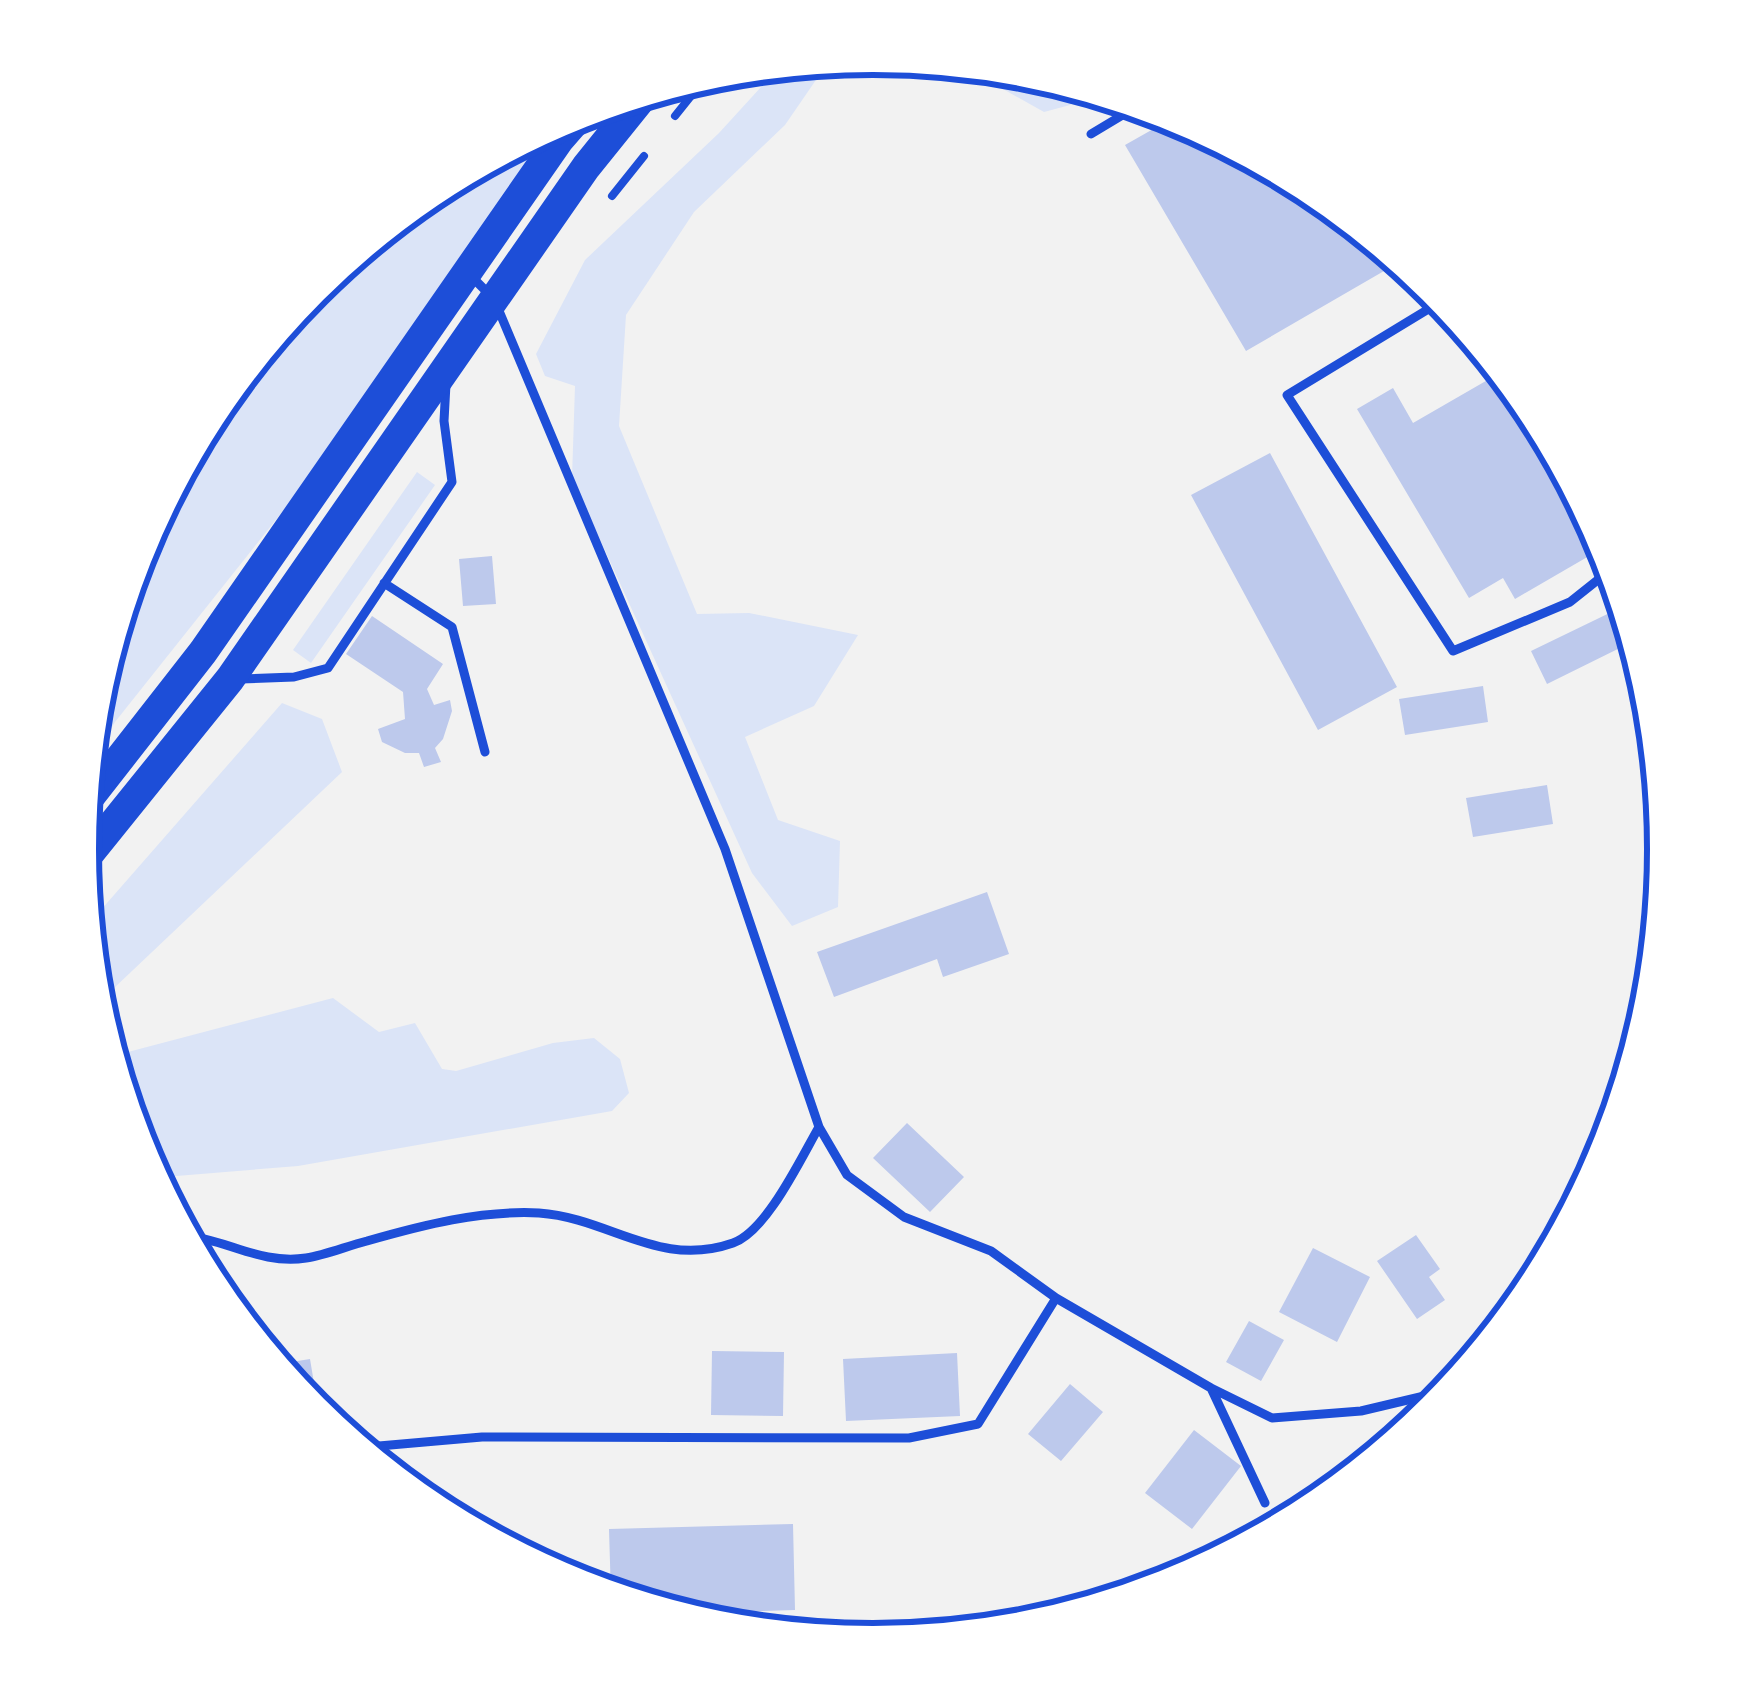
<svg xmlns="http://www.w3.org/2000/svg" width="1746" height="1698" font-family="'Noto Sans',sans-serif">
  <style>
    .green { fill: #dbe4f7 }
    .building { fill: #bdc9ec }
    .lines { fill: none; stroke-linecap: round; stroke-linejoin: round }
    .path { stroke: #1d4ed8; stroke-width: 8 }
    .service { stroke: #1d4ed8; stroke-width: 9 }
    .trunk { stroke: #1d4ed8; stroke-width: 30 }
    .rim { fill: none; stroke: #1d4ed8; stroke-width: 6 }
  </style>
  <rect width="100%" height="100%" fill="#f2f2f2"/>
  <path class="green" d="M 874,54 L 907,57 L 829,61 L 785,125 L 694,212 L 626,315 L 619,426 L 697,614 L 749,613 L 858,635 L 814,706 L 745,737 L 778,820 L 840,841 L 838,907 L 792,926 L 752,873 L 572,478 L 575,386 L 545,376 L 536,354 L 585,260 L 719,133 L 783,63 Z
    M 955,62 L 1029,69 L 1095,90 L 1070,105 L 1044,112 Z
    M 569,114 L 551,174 L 115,722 L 86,771 L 93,693 L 139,544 L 212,407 L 311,286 L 432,188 Z
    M 417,472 L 435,485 L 311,663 L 293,650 Z
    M 282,703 L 322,719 L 342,772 L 94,1007 L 86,927 Z
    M 333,998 L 379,1032 L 415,1023 L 442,1069 L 456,1071 L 553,1043 L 594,1038 L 620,1059 L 629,1093 L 612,1111 L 298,1166 L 152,1178 L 138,1153 L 109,1057 Z"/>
  <path class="building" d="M 1178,115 L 1315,188 L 1403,260 L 1246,351 L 1125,145 Z
    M 1463,321 L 1534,408 L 1608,545 L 1515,599 L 1503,578 L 1469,598 L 1357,409 L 1393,388 L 1413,423 L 1491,378 L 1459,323 Z
    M 1270,453 L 1397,687 L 1318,730 L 1191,495 Z
    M 492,556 L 496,604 L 463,606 L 459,559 Z
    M 1626,605 L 1636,640 L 1547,684 L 1531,651 Z
    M 372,616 L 443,664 L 427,689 L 434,705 L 450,700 L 452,711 L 443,739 L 435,748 L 441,762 L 424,767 L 419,753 L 405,753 L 382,742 L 378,729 L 405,719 L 403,692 L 346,654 Z
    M 1483,686 L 1488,722 L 1405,735 L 1399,699 Z
    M 1547,785 L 1553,824 L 1473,837 L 1466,798 Z
    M 987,892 L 1009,954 L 943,977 L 937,959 L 834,997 L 817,952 Z
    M 907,1123 L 964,1177 L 930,1212 L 873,1158 Z
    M 1416,1235 L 1440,1269 L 1429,1277 L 1445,1300 L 1417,1319 L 1377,1261 Z
    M 1313,1248 L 1370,1277 L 1337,1342 L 1279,1312 Z
    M 1249,1321 L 1284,1340 L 1261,1381 L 1226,1362 Z
    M 712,1351 L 784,1352 L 783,1416 L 711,1415 Z
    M 957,1353 L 960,1416 L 846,1421 L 843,1359 Z
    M 310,1359 L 320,1419 L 273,1365 Z
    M 1070,1384 L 1103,1412 L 1061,1461 L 1028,1434 Z
    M 1194,1430 L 1241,1466 L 1192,1529 L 1145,1493 Z
    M 793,1524 L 795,1610 L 668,1614 L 611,1596 L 609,1529 Z"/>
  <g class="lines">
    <path class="path" d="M 675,116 L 711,71
      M 612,196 L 644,156"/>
    <path class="service" d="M 1091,134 L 1141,104
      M 470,275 L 494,299 L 725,849 L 819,1127 L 847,1175 L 904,1217 L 991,1251 L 1056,1298 L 1211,1388 L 1265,1503
      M 1445,299 L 1287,395 L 1453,651 L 1570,602 L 1614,567
      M 384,583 L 452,627 L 485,752
      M 241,679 L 294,677 L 328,668 L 452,482 L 444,421 L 446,384
      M 182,1235 C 227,1239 260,1265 306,1258 C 326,1255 347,1246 367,1241 C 423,1225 481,1210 539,1213 C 610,1218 659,1269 733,1243 C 767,1231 801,1158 819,1127
      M 1211,1388 L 1272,1418 L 1361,1411 L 1437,1393 L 1445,1400
      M 356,1448 L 482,1437 L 909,1438 L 978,1424 L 1056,1298"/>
    <path class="trunk" d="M 82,807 L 203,652 L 559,140 L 586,109
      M 80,865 L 230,679 L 586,167 L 648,90"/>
  </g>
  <path d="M0 0H1746V1698H0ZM99 849a774 774 0 1 1 1548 0a774 774 0 1 1-1548 0Z" fill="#fff" fill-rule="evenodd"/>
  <path class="rim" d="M99 849a774 774 0 1 1 1548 0a774 774 0 1 1-1548 0Z"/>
</svg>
